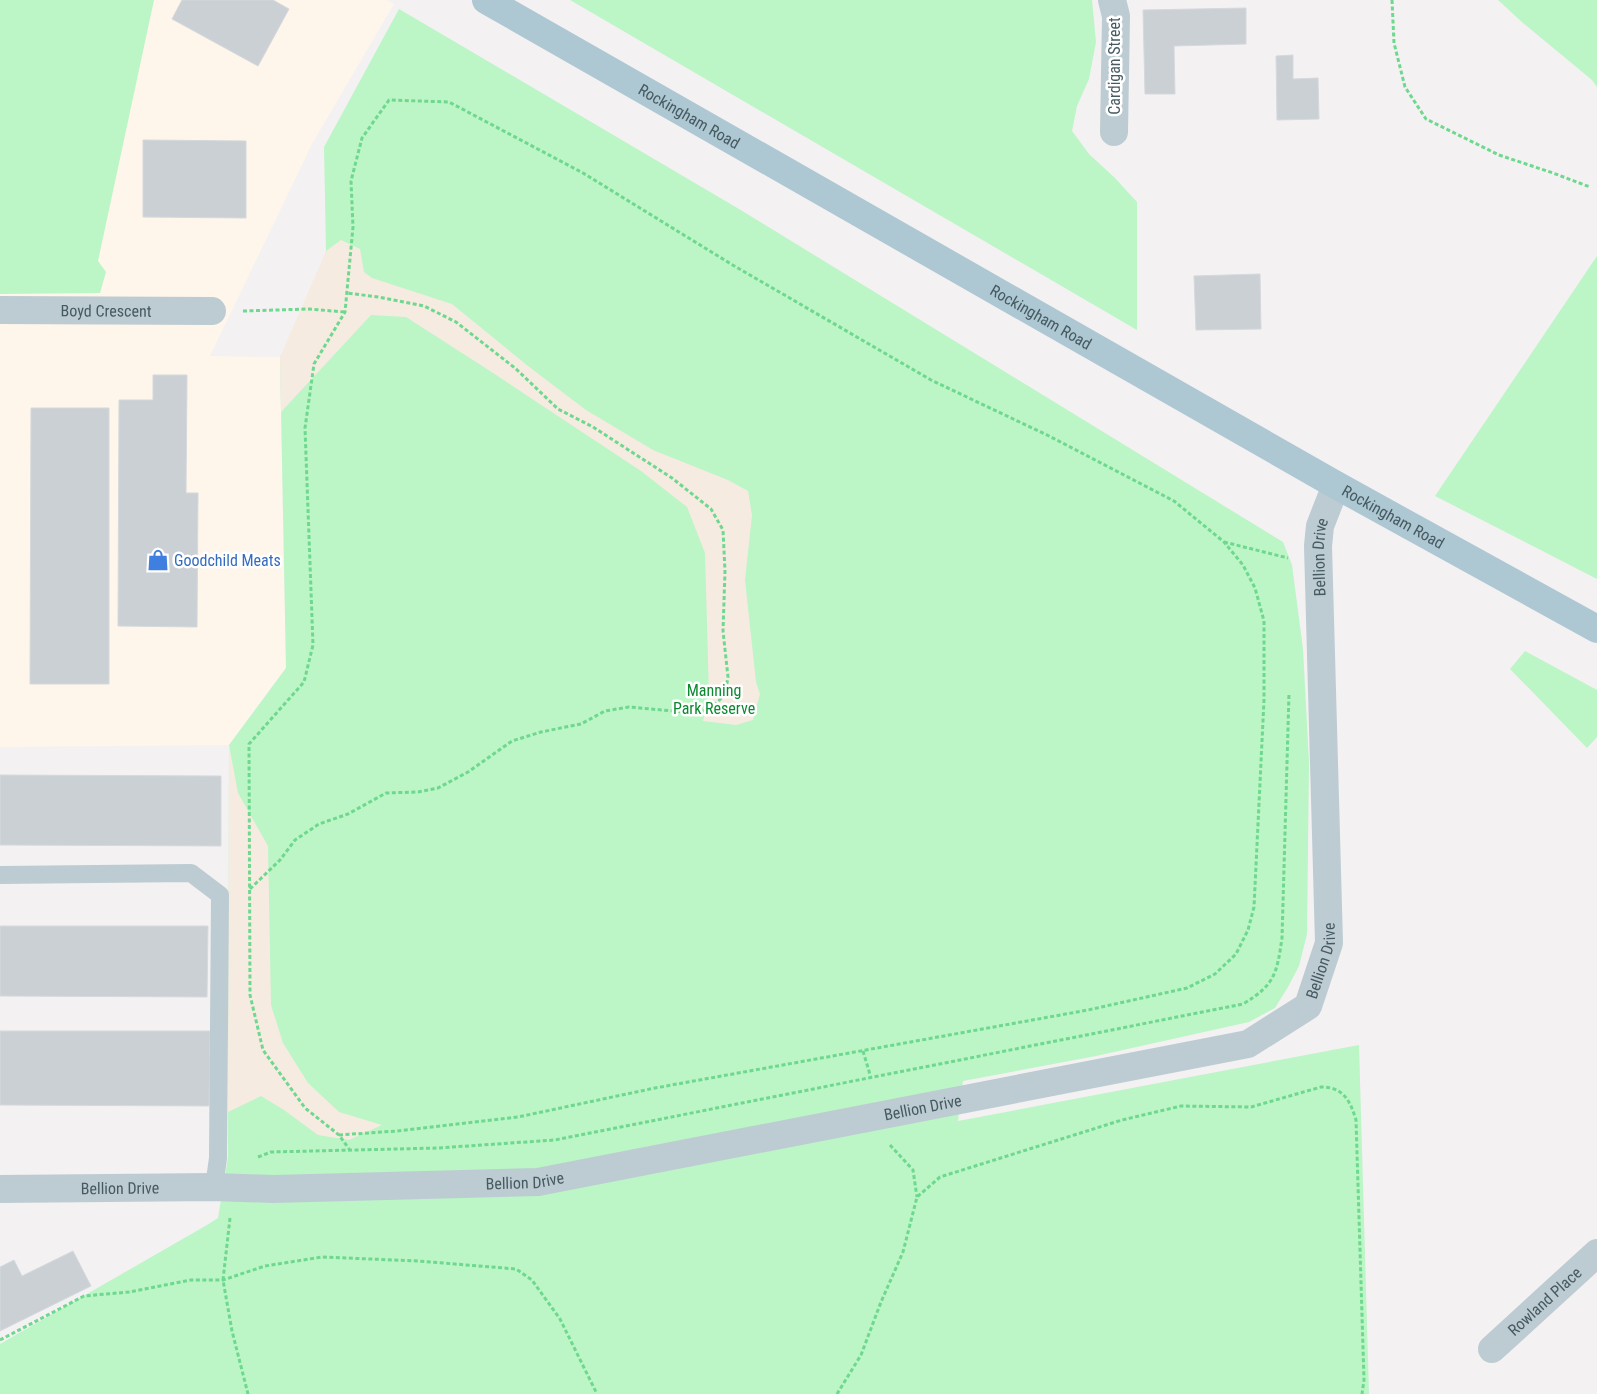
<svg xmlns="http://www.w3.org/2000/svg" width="1597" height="1394" font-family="'Roboto Condensed',sans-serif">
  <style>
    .commercial { fill: #fef5eb }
    .green { fill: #bcf5c6 }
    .sand { fill: #f6ebe1 }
    .building { fill: #cad0d4; stroke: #d5d9dd }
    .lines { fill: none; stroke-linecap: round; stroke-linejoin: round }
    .path { stroke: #6fd88f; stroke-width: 3; stroke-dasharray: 4 2.5; stroke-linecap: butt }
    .lane { stroke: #bdccd2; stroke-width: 18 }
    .street { stroke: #bdccd2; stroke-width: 28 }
    .primary { stroke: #aec8d3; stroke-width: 28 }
    .labels { text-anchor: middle; stroke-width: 5; stroke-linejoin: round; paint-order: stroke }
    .street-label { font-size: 16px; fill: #465a61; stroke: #fff }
    .shop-label { font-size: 16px; fill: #366cbe; stroke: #fff; text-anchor: start }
    .park-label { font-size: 16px; fill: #0c8831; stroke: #fff }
  </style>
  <rect width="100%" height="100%" fill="#f4f1f2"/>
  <path class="commercial" d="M 0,0 L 387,0 L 394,4 L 312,144 L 210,356 L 280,357 L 286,668 L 229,745 L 0,747 Z"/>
  <path class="green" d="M 0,0 L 154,0 L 98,261 L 106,272 L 100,293 L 0,294 Z
    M 570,0 L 1092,0 L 1096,42 L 1089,79 L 1077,106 L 1072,131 L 1089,154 L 1115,178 L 1137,202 L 1137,330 Z
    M 1498,0 L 1597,0 L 1597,87 L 1592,80 L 1523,23 Z
    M 399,9 L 739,209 L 1283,542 L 1292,565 L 1303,649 L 1309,762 L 1307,934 L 1299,966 L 1288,987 L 1275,1008 L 1249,1022 L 1096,1056 L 963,1081 L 958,1121 L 1359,1045 L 1369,1394 L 0,1394 L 0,1344 L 207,1225 L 218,1218 L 228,1157 L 229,745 L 286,668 L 280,357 L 308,309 L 326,251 L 324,147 Z
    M 1597,256 L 1597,579 L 1435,496 Z
    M 1525,651 L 1597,690 L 1597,737 L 1587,748 L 1510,669 Z"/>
  <path class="sand" d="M 341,240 L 360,249 L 364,272 L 372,278 L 452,304 L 528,366 L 586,410 L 653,450 L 728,480 L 748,491 L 752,515 L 745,580 L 756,682 L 760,694 L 753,720 L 736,725 L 703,721 L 709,696 L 705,553 L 687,507 L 641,471 L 490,371 L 406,317 L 371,315 L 281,412 L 280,357 L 326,251 Z
    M 229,745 L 238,793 L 268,846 L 271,1005 L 283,1043 L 308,1083 L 339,1112 L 382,1125 L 349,1140 L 318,1135 L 284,1110 L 261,1096 L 228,1112 Z"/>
  <path class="building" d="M 182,0 L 273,0 L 289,9 L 258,66 L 172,19 Z
    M 1246,8 L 1246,44 L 1174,46 L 1175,94 L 1145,94 L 1143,10 Z
    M 1293,55 L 1293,79 L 1318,78 L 1319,119 L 1277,120 L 1276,56 Z
    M 143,140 L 246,141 L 246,218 L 143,217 Z
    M 1260,274 L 1261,329 L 1196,330 L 1194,276 Z
    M 153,375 L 187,375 L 186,493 L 198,493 L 197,627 L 118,626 L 119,400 L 153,400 Z
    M 31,408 L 109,408 L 109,684 L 30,684 Z
    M 0,775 L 221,776 L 221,846 L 0,845 Z
    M 0,926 L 208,926 L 207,997 L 0,996 Z
    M 0,1031 L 210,1031 L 209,1106 L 0,1105 Z
    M 73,1251 L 91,1286 L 0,1331 L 0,1267 L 14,1260 L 22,1276 Z"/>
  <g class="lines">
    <path class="path" d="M 1392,0 L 1394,43 L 1405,87 L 1426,119 L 1499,155 L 1553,173 L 1590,187
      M 243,311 L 308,309 L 345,312
      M 1224,542 L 1288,558
      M 250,889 L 280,860 L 295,840 L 319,824 L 348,814 L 386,793 L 418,792 L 438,788 L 468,772 L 512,741 L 541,732 L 581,724 L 605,711 L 629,707 L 695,713 L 711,709 L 725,694 L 728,677 L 723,631 L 725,571 L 723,530 L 711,509 L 672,478 L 593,427 L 558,409 L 515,368 L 456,322 L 424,306 L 378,297 L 347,293
      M 863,1051 L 871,1078
      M 339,1135 L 397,1131 L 518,1117 L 655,1088 L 1088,1010 L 1187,988 L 1215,974 L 1236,954 L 1248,930 L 1254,907 L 1264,700 L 1264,621 L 1255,588 L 1243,565 L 1224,542 L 1174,501 L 1047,435 L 931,380 L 731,264 L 583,173 L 449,102 L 389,100 L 362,138 L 351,181 L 353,227 L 345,312 L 314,364 L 305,428 L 313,645 L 304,682 L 249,744 L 250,995 L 263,1050 L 305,1108 L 339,1135 L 349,1149
      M 890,1145 L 913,1170 L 917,1197
      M 258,1157 L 271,1152 L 438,1148 L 555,1140 L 1243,1004 C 1275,985 1277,973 1282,938 L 1289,693
      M 230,1218 L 223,1280 L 232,1331 L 248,1394
      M 0,1340 L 84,1296 L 129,1292 L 191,1280 L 223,1280 L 265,1266 L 322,1257 L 418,1261 L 516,1269 L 532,1280 L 560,1319 L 597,1394
      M 837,1394 L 861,1355 L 881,1302 L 903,1252 L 917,1197 L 940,1177 L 1122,1120 L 1181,1106 L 1251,1107 L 1321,1087 C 1343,1087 1350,1100 1356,1120 L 1364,1380 L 1362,1394"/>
    <path class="lane" d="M 0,875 L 191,873 L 220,895 L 218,1158 L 214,1187"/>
    <g class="street">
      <path d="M 1112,0 L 1116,16 L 1114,132"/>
      <path id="s1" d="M 0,310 L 212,311"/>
      <path id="s2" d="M 0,1189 L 214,1187 L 273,1189 L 538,1182 L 1248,1044 L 1308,1006 L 1329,943 L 1318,546 L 1320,526 L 1336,485"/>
      <path id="s3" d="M 1492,1349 L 1597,1253"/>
    </g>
    <path class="primary" id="s4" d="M 486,0 L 1336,485 L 1597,629"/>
  </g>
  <defs>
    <g id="shop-bare" transform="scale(1.725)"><path d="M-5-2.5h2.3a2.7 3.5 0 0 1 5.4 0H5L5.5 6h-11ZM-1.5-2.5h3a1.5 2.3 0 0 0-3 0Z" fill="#3f7fe0" stroke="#fff" stroke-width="2.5" paint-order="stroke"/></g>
  </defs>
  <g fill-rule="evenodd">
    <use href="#shop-bare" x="158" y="560"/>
  </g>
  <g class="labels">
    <g class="street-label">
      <text transform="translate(1114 66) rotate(-90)" y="6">Cardigan Street</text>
      <text dy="6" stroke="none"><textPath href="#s4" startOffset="234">Rockingham Road</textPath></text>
      <text dy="6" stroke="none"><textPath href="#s1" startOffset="106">Boyd Crescent</textPath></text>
      <text dy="6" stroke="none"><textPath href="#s4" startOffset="639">Rockingham Road</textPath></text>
      <text dy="6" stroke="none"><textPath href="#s4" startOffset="1044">Rockingham Road</textPath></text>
      <text dy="6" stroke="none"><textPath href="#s2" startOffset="1785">Bellion Drive</textPath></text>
      <text dy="6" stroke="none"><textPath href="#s2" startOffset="1380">Bellion Drive</textPath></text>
      <text dy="6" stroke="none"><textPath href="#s2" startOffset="930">Bellion Drive</textPath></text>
      <text dy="6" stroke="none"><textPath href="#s2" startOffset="525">Bellion Drive</textPath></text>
      <text dy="6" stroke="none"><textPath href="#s2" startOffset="120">Bellion Drive</textPath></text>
      <text dy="6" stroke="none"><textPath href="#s3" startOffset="71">Rowland Place</textPath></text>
    </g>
    <g class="shop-label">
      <text x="174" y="566">Goodchild Meats</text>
    </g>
    <g class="park-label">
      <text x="714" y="696">Manning<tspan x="714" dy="18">Park Reserve</tspan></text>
    </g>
  </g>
</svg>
